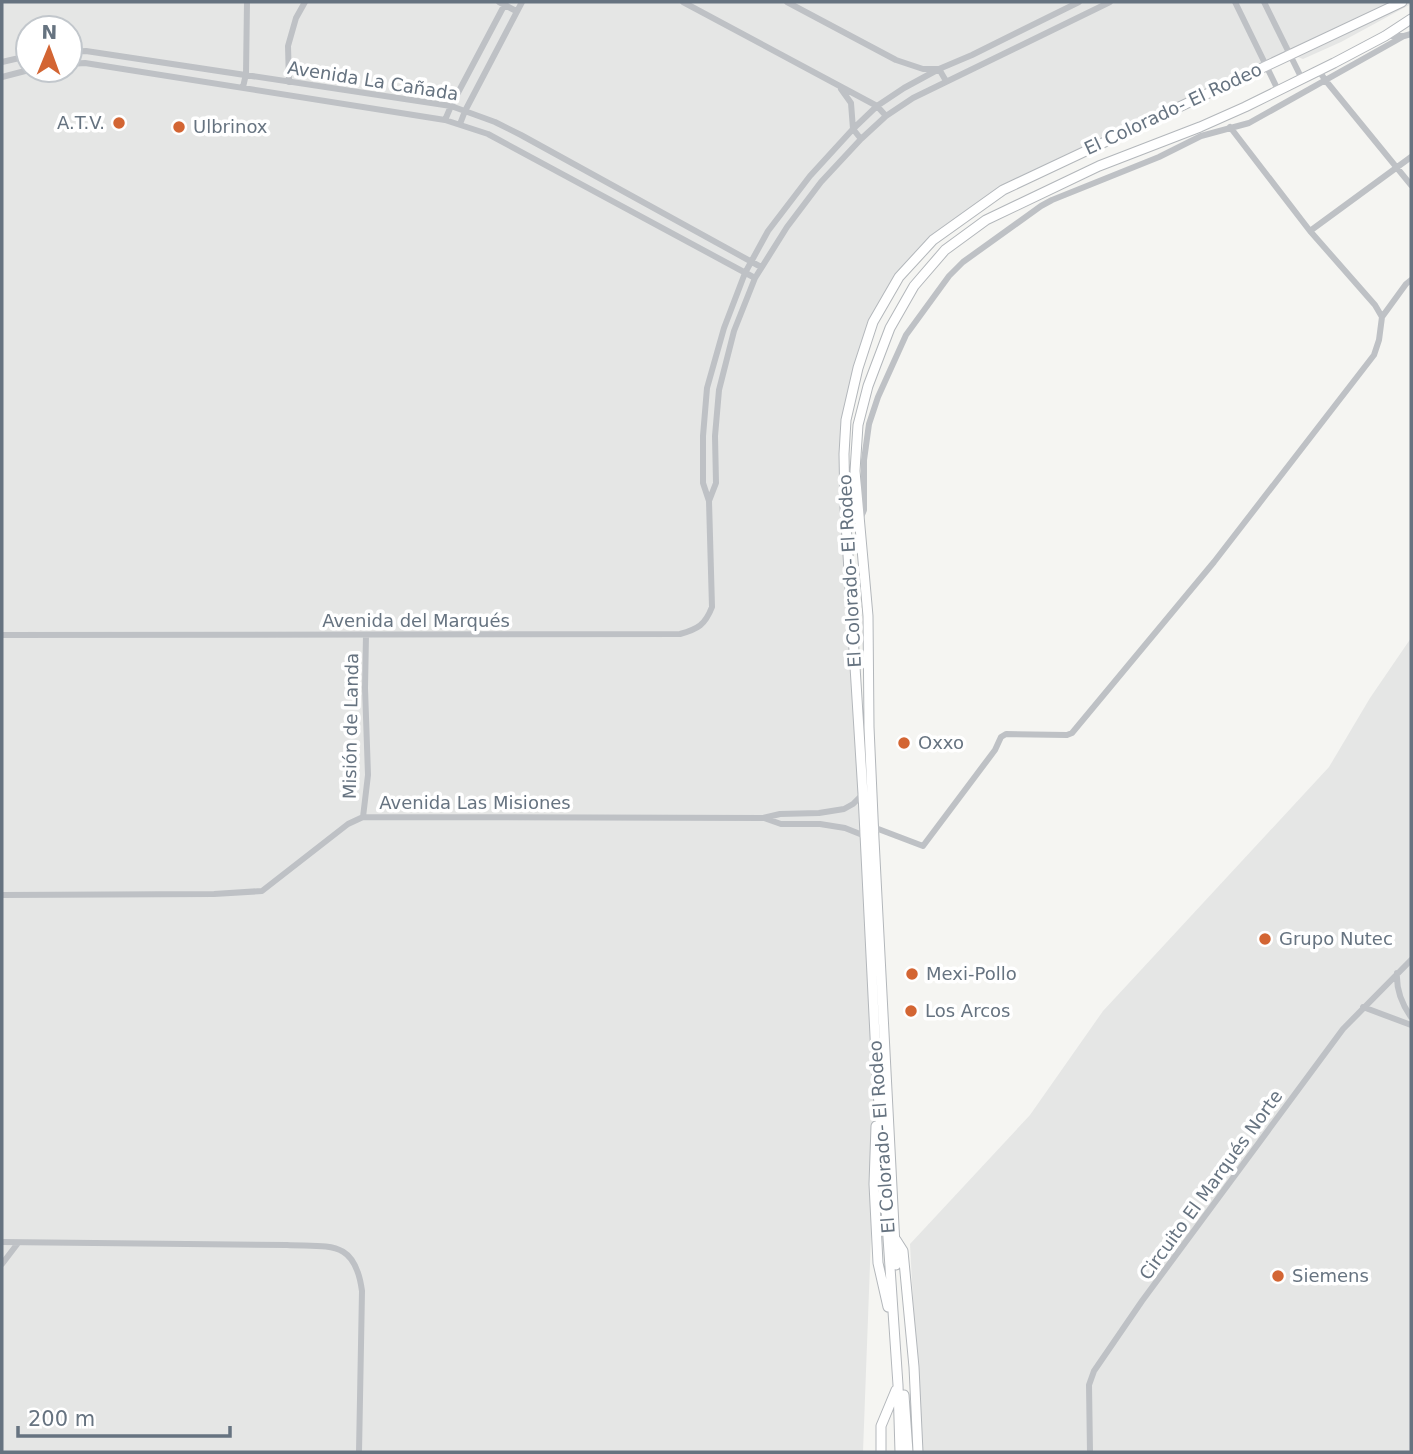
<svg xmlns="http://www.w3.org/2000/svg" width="1413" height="1454" font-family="'DejaVu Sans',sans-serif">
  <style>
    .built { fill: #e5e6e5; fill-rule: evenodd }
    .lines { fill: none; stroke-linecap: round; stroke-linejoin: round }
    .secondary-casing { stroke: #b3b7bb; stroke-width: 11 }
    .street { stroke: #bec1c5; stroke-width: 6 }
    .secondary { stroke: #fff; stroke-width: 9 }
    .poi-dot { fill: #d36533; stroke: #fff; stroke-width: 2.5 }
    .labels { text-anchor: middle; stroke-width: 7; stroke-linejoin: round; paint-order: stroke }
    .street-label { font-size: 18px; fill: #667380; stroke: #fff }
    .poi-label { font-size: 18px; fill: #667380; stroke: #fff; text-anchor: start }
  </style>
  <rect width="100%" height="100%" fill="#f5f5f2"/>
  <path class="built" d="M 2,2 L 1411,2 L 1411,4 L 1341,42 L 1303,59 L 1290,54 L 970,212 L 933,240 L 899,277 L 873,322 L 846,420 L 845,507 L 877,1076 L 863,1452 L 2,1452 ZM 28,28 L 70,28 L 70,70 L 28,70 Z
    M 1411,638 L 1411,1452 L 921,1452 L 910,1244 L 1030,1115 L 1103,1011 L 1329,767 L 1370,698 Z"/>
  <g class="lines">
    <g class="secondary-casing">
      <path id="secondary" d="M 876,1126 L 874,1184 L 878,1263 L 888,1307
        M 896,1240 L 903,1251 L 914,1367 L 918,1452
        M 896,1265 L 874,839 L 869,727 L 868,616 L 855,471 L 858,425 L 868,386 L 890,328 L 914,286 L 945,250 L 986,220 L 1099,166 L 1200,127 L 1245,107 L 1334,63 L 1385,36 L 1411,19
        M 904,1395 L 908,1452
        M 881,1452 L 881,1426 L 896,1390
        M 900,1452 L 898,1385 L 877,1076 L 863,794 L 845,507 L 844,454 L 846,420 L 858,368 L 873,322 L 899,277 L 933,240 L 1003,190 L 1402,2"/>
    </g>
    <path class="street" d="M 499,2 L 516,11
      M 683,2 L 877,106 L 886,116
      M 787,2 L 896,60 L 923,69 L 939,69 L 946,81
      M 1235,2 L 1278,90
      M 1264,2 L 1302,79
      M 1387,36 L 1404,36 L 1411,34
      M 70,52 L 86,51 L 451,106 L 495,122 L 521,135 L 761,267
      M 2,62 L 28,56
      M 70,64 L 85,63 L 445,120 L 488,134 L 755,278
      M 1319,71 L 1326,81 L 1411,185
      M 2,77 L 29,70
      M 289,82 L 288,46 L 296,18 L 305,2
      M 243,87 L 246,74 L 247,2
      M 841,89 L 851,103 L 853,129 L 861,139
      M 445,120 L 451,106 L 506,2
      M 460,124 L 465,111 L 522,2
      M 1230,127 L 1310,231 L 1375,305 L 1382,317
      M 1310,231 L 1411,157
      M 709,501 L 716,483 L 715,436 L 719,390 L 734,331 L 755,278 L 787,227 L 821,182 L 861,139 L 886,116 L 913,98 L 1110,2
      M 861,517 L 864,510 L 864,460 L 869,424 L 878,397 L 906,335 L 949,276 L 963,262 L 1041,206 L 1052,200 L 1159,157 L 1201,136 L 1249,123 L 1404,36
      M 2,635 L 680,634 C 698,629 705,625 712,607 L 709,501 L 703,483 L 703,436 L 707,388 L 724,328 L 745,273 L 768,231 L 810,176 L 853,129 L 877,106 L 904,88 L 939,69 L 972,55 L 1079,2
      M 363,817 L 368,775 L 365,688 L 366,635
      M 764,818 L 781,824 L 820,824 L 845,828 L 865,836
      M 873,827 L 923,846 L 995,750 L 1001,737 L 1006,734 L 1067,735 L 1072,733 L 1214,562 L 1374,355 L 1379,340 L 1382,317 L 1406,284 L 1411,280
      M 2,895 L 214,894 L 262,891 L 348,824 L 363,817 L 763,818 L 780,814 L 819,813 L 844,809 L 853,804 L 863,794
      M 1397,973 C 1396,990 1401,1003 1411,1017
      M 1363,1007 L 1411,1025
      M 2,1242 L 287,1245 C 330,1247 355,1239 362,1291 L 359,1452
      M 2,1264 L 18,1243
      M 1090,1452 L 1089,1385 L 1094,1371 L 1142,1301 L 1343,1029 L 1411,960"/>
    <use href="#secondary" class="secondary"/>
  </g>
  <g class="poi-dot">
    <circle cx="119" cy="123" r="7"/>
    <circle cx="179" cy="127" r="7"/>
    <circle cx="904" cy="743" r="7"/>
    <circle cx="1265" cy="939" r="7"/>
    <circle cx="912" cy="974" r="7"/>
    <circle cx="911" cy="1011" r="7"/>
    <circle cx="1278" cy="1276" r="7"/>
  </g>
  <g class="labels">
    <g class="street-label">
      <text transform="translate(373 81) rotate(9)" y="6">Avenida La Cañada</text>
      <text transform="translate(1173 109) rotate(-25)" y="6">El Colorado- El Rodeo</text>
      <text transform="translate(850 571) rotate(-93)" y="6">El Colorado- El Rodeo</text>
      <text x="416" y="627">Avenida del Marqués</text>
      <text transform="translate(351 726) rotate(-89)" y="6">Misión de Landa</text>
      <text x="475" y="809">Avenida Las Misiones</text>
      <text transform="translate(882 1137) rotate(-94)" y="6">El Colorado- El Rodeo</text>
      <text transform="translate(1211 1185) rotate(-54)" y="6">Circuito El Marqués Norte</text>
    </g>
    <g class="poi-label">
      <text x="105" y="129" text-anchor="end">A.T.V.</text>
      <text x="193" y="133">Ulbrinox</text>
      <text x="918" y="749">Oxxo</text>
      <text x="1279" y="945">Grupo Nutec</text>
      <text x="926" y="980">Mexi-Pollo</text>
      <text x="925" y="1017">Los Arcos</text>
      <text x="1292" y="1282">Siemens</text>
    </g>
  </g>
  <rect width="1413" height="1454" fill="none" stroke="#667380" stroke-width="7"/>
  <g transform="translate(49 49) rotate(1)"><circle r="33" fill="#ffffff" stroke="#c2c7cc" stroke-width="2"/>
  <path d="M0-5L12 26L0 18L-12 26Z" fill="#d36533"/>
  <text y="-10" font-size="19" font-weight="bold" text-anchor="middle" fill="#667380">N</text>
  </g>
  <path d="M18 1426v10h212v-10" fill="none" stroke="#667380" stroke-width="3.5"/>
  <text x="28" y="1426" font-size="21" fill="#667380" stroke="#ffffff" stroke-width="5" paint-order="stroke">200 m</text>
</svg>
